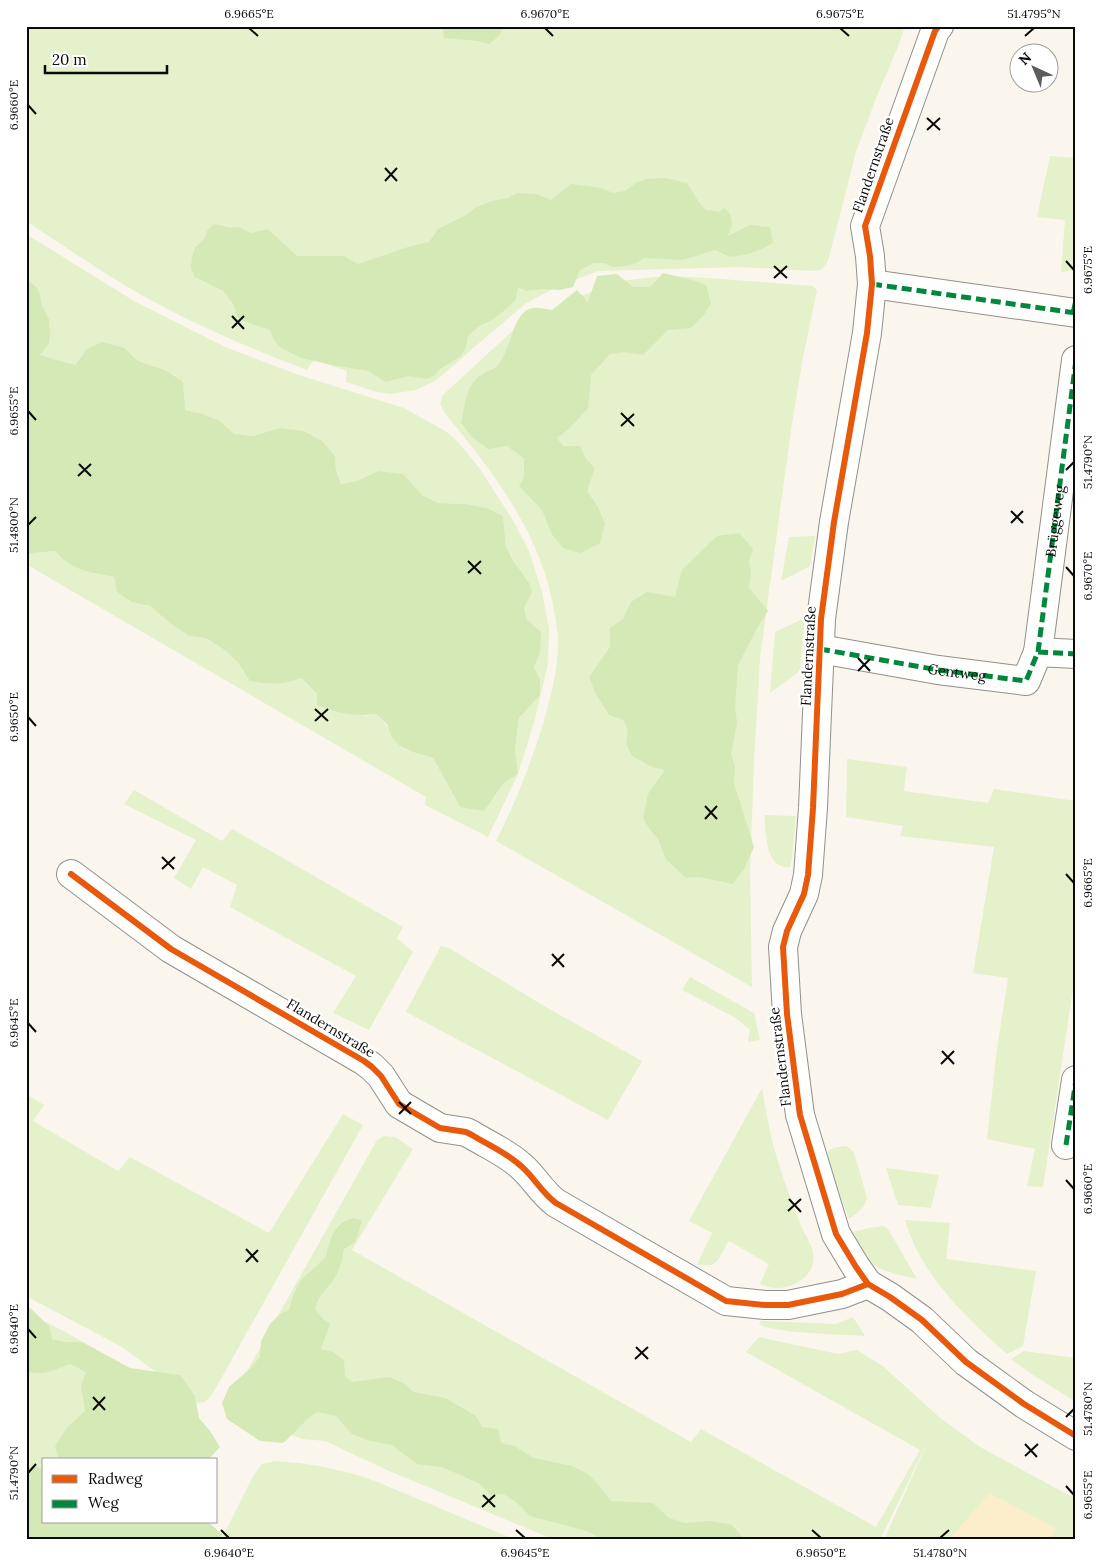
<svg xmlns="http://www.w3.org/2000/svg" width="1102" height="1566" font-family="Lora,serif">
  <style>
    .green { fill: #e4f1ca }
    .forest { fill: #d5e9b7 }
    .sand { fill: #fdeecb }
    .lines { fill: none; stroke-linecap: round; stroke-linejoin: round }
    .street-casing { stroke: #92908c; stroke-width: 30 }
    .street { stroke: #fefefc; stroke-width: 28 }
    .quiet { stroke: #00873e; stroke-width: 5; stroke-dasharray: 10 5; stroke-linecap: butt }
    .cycleway-casing { stroke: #fff; stroke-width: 9 }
    .cycleway { stroke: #e8590c; stroke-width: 6 }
    .ticks { fill: none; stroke: #0a0a0a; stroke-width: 2 }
    .labels { text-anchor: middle; stroke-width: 5; stroke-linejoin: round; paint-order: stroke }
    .street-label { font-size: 14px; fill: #0a0a0a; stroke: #fff }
    .neatline { fill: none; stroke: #0a0a0a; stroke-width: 2 }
    .ticks-label { font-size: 12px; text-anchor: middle; fill: #0a0a0a }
  </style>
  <rect width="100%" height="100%" fill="#faf6ed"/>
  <path class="green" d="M 26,26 L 905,26 L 898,47 L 878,93 L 856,152 L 828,261 L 822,269 L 816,271 L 740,267 L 598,271 L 556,287 L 525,304 L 435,381 L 416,390 L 390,394 L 377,392 L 346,382 L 347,371 L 314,360 L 307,370 C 255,350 204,329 156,303 C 111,279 69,249 26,221 Z
    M 1050,156 L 1076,158 L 1076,270 L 1061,272 L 1065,220 L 1037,217 Z
    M 26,234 L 134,301 L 225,347 L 296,374 L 404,408 L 447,432 L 458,442 L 480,469 L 514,522 L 529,551 L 542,592 L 549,628 L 548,664 L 535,719 L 518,774 L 488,837 L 425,805 L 426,797 L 41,573 L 26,564 L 26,555 L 33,553 L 56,551 L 96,574 L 115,577 L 117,592 L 131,602 L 150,606 L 171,624 L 189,636 L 206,638 L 226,651 L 239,664 L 251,681 C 269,685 284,684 301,678 L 317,694 L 364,716 L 376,714 L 388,726 L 404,749 L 433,758 L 460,807 L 494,798 L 504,783 L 518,774 L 515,750 L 519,718 L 540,695 L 540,679 L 534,667 L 541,633 L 527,620 L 524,608 L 532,593 L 506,547 L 503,516 L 487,508 L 465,504 L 438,503 L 422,495 L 402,474 L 379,471 L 356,481 L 341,484 L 336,470 L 335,456 L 279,428 L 253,436 L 233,434 L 219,420 L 199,413 L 185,410 L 165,370 L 138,361 L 125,348 L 87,349 L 75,365 L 40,355 L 50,333 L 49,319 L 42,305 L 39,290 L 29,280 L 26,272 Z
    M 665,276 L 708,278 L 813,286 L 817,290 L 803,357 L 792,423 L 760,658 L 754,763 L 750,872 L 752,987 L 496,841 C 516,802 531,763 544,721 C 551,695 558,670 558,643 C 559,634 556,625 555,616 C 544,539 495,473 446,415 L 440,404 L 443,395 L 511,332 L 538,317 L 611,282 Z
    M 815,536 L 810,566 L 781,581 L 789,537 Z
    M 805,618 L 800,671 L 770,693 L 775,632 Z
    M 847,759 L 907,767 L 904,791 L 988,803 L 994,789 L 1076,801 L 1076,969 L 1043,1187 L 1027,1186 L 1035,1149 L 987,1139 L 996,1056 L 1008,978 L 973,973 L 994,847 L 900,836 L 903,826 L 846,817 Z
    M 134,790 L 222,841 L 232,829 L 403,927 L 397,938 L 413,952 L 369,1030 L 333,1013 L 356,976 L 230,907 L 237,885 L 203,867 L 191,889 L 174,878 L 196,840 L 124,804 Z
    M 764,815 L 796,816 L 792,858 L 790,867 C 765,871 766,830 764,815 Z
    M 441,946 L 449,948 L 544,1006 L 642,1061 L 608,1120 L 406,1012 Z
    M 690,977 L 754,1013 L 760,1040 L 748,1042 L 750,1030 L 736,1018 L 682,990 Z
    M 762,1088 C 765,1105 768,1123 772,1140 C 779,1168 789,1194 799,1221 C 803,1233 817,1249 813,1263 C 809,1280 790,1289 774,1288 C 770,1288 764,1285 760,1284 L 769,1264 L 729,1241 L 718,1260 L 712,1265 L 697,1265 L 712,1233 L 689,1221 Z
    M 26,1094 L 44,1105 L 33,1121 L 118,1171 L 130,1157 L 269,1233 L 343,1114 L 363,1125 L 212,1395 L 205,1402 L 198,1403 L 190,1397 L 122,1347 L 26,1296 Z
    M 384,1136 L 395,1137 L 413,1149 L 352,1250 L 691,1442 L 701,1429 L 876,1527 L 920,1450 L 746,1352 L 759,1337 L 838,1354 L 857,1350 L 884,1367 L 939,1417 L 980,1447 L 1076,1499 L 1076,1540 L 884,1540 L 929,1439 L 880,1540 L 555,1540 L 387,1470 L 325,1441 L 302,1439 L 277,1430 L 234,1394 L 377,1140 Z
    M 846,1146 L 854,1152 L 867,1198 L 864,1206 L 857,1213 L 849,1219 L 829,1165 L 827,1156 L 829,1150 L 837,1147 Z
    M 886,1168 L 939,1175 L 931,1208 L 898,1205 Z
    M 905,1220 L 950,1223 L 946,1259 L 1036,1271 L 1023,1346 L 1007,1354 C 966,1318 920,1274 905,1220 Z
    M 884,1226 L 888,1229 L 917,1279 C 882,1271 867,1270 853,1232 L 869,1228 Z
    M 26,1313 L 58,1328 L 131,1369 L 178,1460 L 44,1460 L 44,1522 L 26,1540 Z
    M 853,1317 L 865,1336 C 848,1335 768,1333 759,1324 L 761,1321 L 836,1324 Z
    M 1024,1351 L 1076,1358 L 1076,1402 L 1030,1373 L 1011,1359 Z
    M 274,1461 C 309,1463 342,1469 375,1481 L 516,1540 L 221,1540 L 253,1476 L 262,1464 Z"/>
  <path class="forest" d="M 443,26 L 503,26 L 500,35 L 489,44 L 478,41 L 444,38 Z
    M 666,178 L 687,183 L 701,205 L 706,210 L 719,212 L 725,208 C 734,218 733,224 728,236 L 750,225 L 770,227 L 773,243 L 762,249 L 748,254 L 730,257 L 715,250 L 682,260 L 644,258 L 637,263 L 625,266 L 613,267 L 604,263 L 594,263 L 580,270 L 573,287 L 560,290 L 543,289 L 526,291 L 518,287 L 516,299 L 514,302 L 494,319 L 479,326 L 468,336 L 466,347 L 461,356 L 440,369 L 434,376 L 427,379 L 408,376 L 386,382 L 368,371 L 338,366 L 301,358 L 280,347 L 274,340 L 270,330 C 260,326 249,324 238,318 L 233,304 L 223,291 L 195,277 L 191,268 L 192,257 L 195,248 L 205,238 L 207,231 L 214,224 L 231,228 L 239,227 L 251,233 L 268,229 L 297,256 L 344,256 L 358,264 L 408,247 L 429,242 L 438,229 L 466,215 L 475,208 L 492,201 L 508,198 L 517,193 L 536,194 L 551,200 L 571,184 L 601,188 L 613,193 L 625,191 L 636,183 L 646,179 Z
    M 26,272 L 29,280 L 39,290 L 42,305 L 49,319 L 50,333 L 49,343 L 40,355 L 75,365 L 87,349 L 102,342 L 125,348 L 138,361 L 165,370 L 183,382 L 185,410 L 199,413 L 219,420 L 234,434 L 253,436 L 279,428 L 303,431 L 322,441 L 335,456 L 336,470 L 341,484 L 356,481 L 379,471 L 403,474 L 422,495 L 438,503 L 465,504 L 487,508 L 503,516 L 506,547 L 514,562 L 529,583 L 532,593 L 524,608 L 527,620 L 541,632 L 540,652 L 534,667 L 540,679 L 540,695 L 519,718 L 515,750 L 518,774 L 504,783 L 484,811 L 460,807 L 433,758 C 414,752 391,749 388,725 L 376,714 C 351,717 340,713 317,705 L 317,694 L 301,678 C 283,685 270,685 250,681 L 239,664 L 226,651 L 206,638 L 189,636 L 171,624 L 150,606 L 131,602 L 117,592 L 114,577 C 93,573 69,570 56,551 L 33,553 L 26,555 Z
    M 663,273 L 692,280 L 706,285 L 711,303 L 704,315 L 691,328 L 668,330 L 643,355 L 624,352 L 610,354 L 591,375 L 588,408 L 570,428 L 557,438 L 563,446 L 580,446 L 586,459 L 595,468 L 587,491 L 598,507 L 605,524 L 600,543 L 580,553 L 563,548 L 551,533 L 542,510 L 519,486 L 524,477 L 524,458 L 507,446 L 488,449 L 472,437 L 461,423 C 466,404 464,387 481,375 C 486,371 494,370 498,365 C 511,352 512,311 533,308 C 539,307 547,310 552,310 L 577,290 L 588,302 L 597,276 L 617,274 L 633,287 L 650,287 Z
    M 739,533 L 753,549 L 749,562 L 751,571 L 749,588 L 768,611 L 757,628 L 738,665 L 735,707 L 737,723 L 731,754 L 735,766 L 734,783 L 754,847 L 744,869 L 733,884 L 699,877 L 686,878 L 666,859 L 658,839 L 648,827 L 643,818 L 648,794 L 665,770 L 652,767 L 632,756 L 626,743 L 628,730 L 623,720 L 609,715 L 596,694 L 589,677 L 610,647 L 610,628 L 623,619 L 631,602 L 647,592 L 675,597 L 682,570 L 717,536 Z
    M 354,1218 L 362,1221 L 355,1242 L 344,1249 C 342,1261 339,1273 332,1282 C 324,1292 318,1296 315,1309 L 323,1319 L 330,1324 L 321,1349 L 333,1352 L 344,1360 L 345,1376 L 352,1382 L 390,1377 L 405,1384 L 413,1392 L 445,1398 L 476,1416 L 482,1427 L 498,1429 L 501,1443 L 514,1446 L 534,1458 L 572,1466 L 588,1474 L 597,1483 L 611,1501 L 653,1503 L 669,1518 L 685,1523 L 710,1521 L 732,1525 L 745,1540 L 604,1540 L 587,1531 L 530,1516 L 517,1503 L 504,1494 L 490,1495 L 480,1484 L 463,1476 L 441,1467 L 417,1464 L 392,1445 L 370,1441 L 352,1434 L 336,1416 L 317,1412 C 304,1420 295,1433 283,1443 L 260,1441 L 227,1419 L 222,1403 L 229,1387 L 251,1368 L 260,1357 L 261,1341 L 270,1324 L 280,1314 L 289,1310 L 293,1296 L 301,1280 L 326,1257 C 328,1246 332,1230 342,1223 C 345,1221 350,1219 354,1218 Z
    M 26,1308 L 30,1308 L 49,1326 L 52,1339 L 65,1342 L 82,1342 L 130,1368 L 180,1375 L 195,1396 L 199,1418 L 210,1431 L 220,1447 L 208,1460 L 57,1460 L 58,1456 L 55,1446 L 66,1429 L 85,1411 L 81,1386 L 86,1372 L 70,1364 C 56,1369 41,1377 26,1371 Z
    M 38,1467 L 44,1470 L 44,1522 L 208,1522 L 223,1535 L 216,1540 L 26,1540 L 26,1468 Z"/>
  <path class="sand" d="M 989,1493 L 1056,1528 L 1051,1540 L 949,1540 Z"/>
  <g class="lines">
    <g class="street-casing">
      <g id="street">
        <path d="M 939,26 L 935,31 L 865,226 L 870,256 L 872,284 L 867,333 L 834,522 L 821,619 L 813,808 L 808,875 L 804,894 L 787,931 L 783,947 L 787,1014 L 800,1115 L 836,1234 L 856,1267 L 868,1284 L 890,1297 L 922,1320 L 966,1362 L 1024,1404 L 1076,1436"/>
        <path d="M 872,284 L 1076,313"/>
        <path id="s1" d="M 820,649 L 938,670 L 1026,681 L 1038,652 L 1076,654"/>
        <path id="s2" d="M 1038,652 L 1076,360"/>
        <path d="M 71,874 L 171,949 L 364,1061 L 372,1067 L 381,1076 L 399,1104 L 440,1128 L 466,1132 L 472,1135 C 488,1145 507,1153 521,1166 C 534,1177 542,1193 556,1203 L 726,1301 L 765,1305 L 788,1305 L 842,1294 L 868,1284"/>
        <path d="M 1066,1145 L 1076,1080"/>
      </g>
    </g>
    <use href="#street" class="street"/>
    <path class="quiet" d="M 872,284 L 1076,313
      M 1073,313 L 1076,300
      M 820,649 L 938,670 L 1026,681 L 1038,652 L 1076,654
      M 1038,652 L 1076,360
      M 1066,1145 L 1076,1080"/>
    <g class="cycleway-casing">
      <path id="cycleway" d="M 939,26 L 935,31 L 865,226 L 870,256 L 872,284 L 867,333 L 834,522 L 821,619 L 813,808 L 808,875 L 804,894 L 787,931 L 783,947 L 787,1014 L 800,1115 L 836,1234 L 856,1267 L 868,1284 L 890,1297 L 922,1320 L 966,1362 L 1024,1404 L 1076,1436
        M 71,874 L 171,949 L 364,1061 L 372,1067 L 381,1076 L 399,1104 L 440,1128 L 466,1132 L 472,1135 C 488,1145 507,1153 521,1166 C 534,1177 542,1193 556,1203 L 726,1301 L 765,1305 L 788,1305 L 842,1294 L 868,1284"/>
    </g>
    <use href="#cycleway" class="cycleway"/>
  </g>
  <path class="ticks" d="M 249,28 L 258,36M 545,28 L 553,36M 840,28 L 849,36M 1025,36 L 1034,28M 28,105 L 36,114M 927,118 L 940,130M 927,130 L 940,118M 385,168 L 397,181M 385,181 L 397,168M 1066,261 L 1074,270M 774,266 L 787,278M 774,278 L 787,266M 232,316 L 244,329M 232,328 L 244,316M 28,411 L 36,420M 621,413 L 634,426M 621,426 L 634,414M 79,464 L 91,476M 1066,470 L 1074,462M 78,476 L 91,464M 1011,511 L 1023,523M 1011,523 L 1023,511M 28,525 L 36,517M 468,561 L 481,574M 1066,567 L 1074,576M 468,573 L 481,561M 858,658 L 870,671M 858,671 L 870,659M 315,709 L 328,721M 28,717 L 36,726M 315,721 L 328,709M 705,806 L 717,819M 705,819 L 717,806M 162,857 L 174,869M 162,869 L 175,857M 1066,874 L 1074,883M 552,954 L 564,967M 552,966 L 564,954M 28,1023 L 36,1032M 942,1051 L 954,1064M 941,1064 L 954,1051M 399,1102 L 411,1114M 399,1114 L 411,1102M 1066,1180 L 1074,1189M 789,1199 L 801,1212M 788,1211 L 801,1199M 246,1249 L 258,1262M 246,1262 L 258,1250M 28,1329 L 36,1338M 636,1347 L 648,1359M 635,1359 L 648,1347M 93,1397 L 105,1410M 93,1410 L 105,1397M 1066,1417 L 1074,1409M 1025,1444 L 1037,1457M 1025,1456 L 1038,1444M 28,1473 L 36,1464M 1066,1486 L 1074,1495M 483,1495 L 495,1507M 482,1507 L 495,1495M 221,1530 L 229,1538M 516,1530 L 525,1538M 812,1530 L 821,1538M 940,1538 L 949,1530"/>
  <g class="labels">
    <g class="street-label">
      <text transform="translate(873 165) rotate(-71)" y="5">Flandernstraße</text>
      <text dy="5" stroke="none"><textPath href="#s2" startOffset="132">Brüggeweg</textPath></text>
      <text transform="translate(808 656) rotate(-87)" y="5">Flandernstraße</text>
      <text dy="5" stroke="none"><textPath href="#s1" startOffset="139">Gentweg</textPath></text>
      <text transform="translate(331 1028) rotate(31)" y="5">Flandernstraße</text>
      <text transform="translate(780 1057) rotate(-97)" y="5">Flandernstraße</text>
    </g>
  </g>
  <rect width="1102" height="1566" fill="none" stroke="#ffffff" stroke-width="55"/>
  <rect x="42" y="1458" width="175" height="65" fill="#ffffff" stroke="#9d9d9d"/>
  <rect x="52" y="1475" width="25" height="8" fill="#e8590c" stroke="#9d9d9d"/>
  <text x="88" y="1484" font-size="15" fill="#0a0a0a">Radweg</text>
  <rect x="52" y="1500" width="25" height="8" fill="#00873e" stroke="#9d9d9d"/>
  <text x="88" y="1508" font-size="15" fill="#0a0a0a">Weg</text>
  <g transform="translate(1034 68) rotate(316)"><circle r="24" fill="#ffffff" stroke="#9d9d9d"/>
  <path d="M0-4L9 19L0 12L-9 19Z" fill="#5e5d59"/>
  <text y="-8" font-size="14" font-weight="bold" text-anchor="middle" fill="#0a0a0a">N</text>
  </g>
  <path d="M45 65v8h122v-8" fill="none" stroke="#0a0a0a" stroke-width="2.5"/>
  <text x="52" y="65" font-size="15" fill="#0a0a0a" stroke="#ffffff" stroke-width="4" paint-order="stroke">20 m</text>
  <rect x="28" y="28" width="1046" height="1510" class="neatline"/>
  <g class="ticks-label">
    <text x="249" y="18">6.9665°E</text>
    <text x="545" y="18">6.9670°E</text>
    <text x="840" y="18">6.9675°E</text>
    <text x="1034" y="18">51.4795°N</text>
    <text transform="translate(14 105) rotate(-90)" y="4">6.9660°E</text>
    <text transform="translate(1088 270) rotate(-90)" y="4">6.9675°E</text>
    <text transform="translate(14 411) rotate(-90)" y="4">6.9655°E</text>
    <text transform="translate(1088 462) rotate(-90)" y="4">51.4790°N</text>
    <text transform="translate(14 525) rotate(-90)" y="4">51.4800°N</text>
    <text transform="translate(1088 576) rotate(-90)" y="4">6.9670°E</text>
    <text transform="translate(14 717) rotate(-90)" y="4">6.9650°E</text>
    <text transform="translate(1088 883) rotate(-90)" y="4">6.9665°E</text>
    <text transform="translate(14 1023) rotate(-90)" y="4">6.9645°E</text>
    <text transform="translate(1088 1189) rotate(-90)" y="4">6.9660°E</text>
    <text transform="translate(14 1329) rotate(-90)" y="4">6.9640°E</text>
    <text transform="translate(1088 1409) rotate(-90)" y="4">51.4780°N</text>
    <text transform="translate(14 1473) rotate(-90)" y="4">51.4790°N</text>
    <text transform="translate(1088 1495) rotate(-90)" y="4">6.9655°E</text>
    <text x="229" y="1557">6.9640°E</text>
    <text x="525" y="1557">6.9645°E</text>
    <text x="821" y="1557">6.9650°E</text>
    <text x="940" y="1557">51.4780°N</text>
  </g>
</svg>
